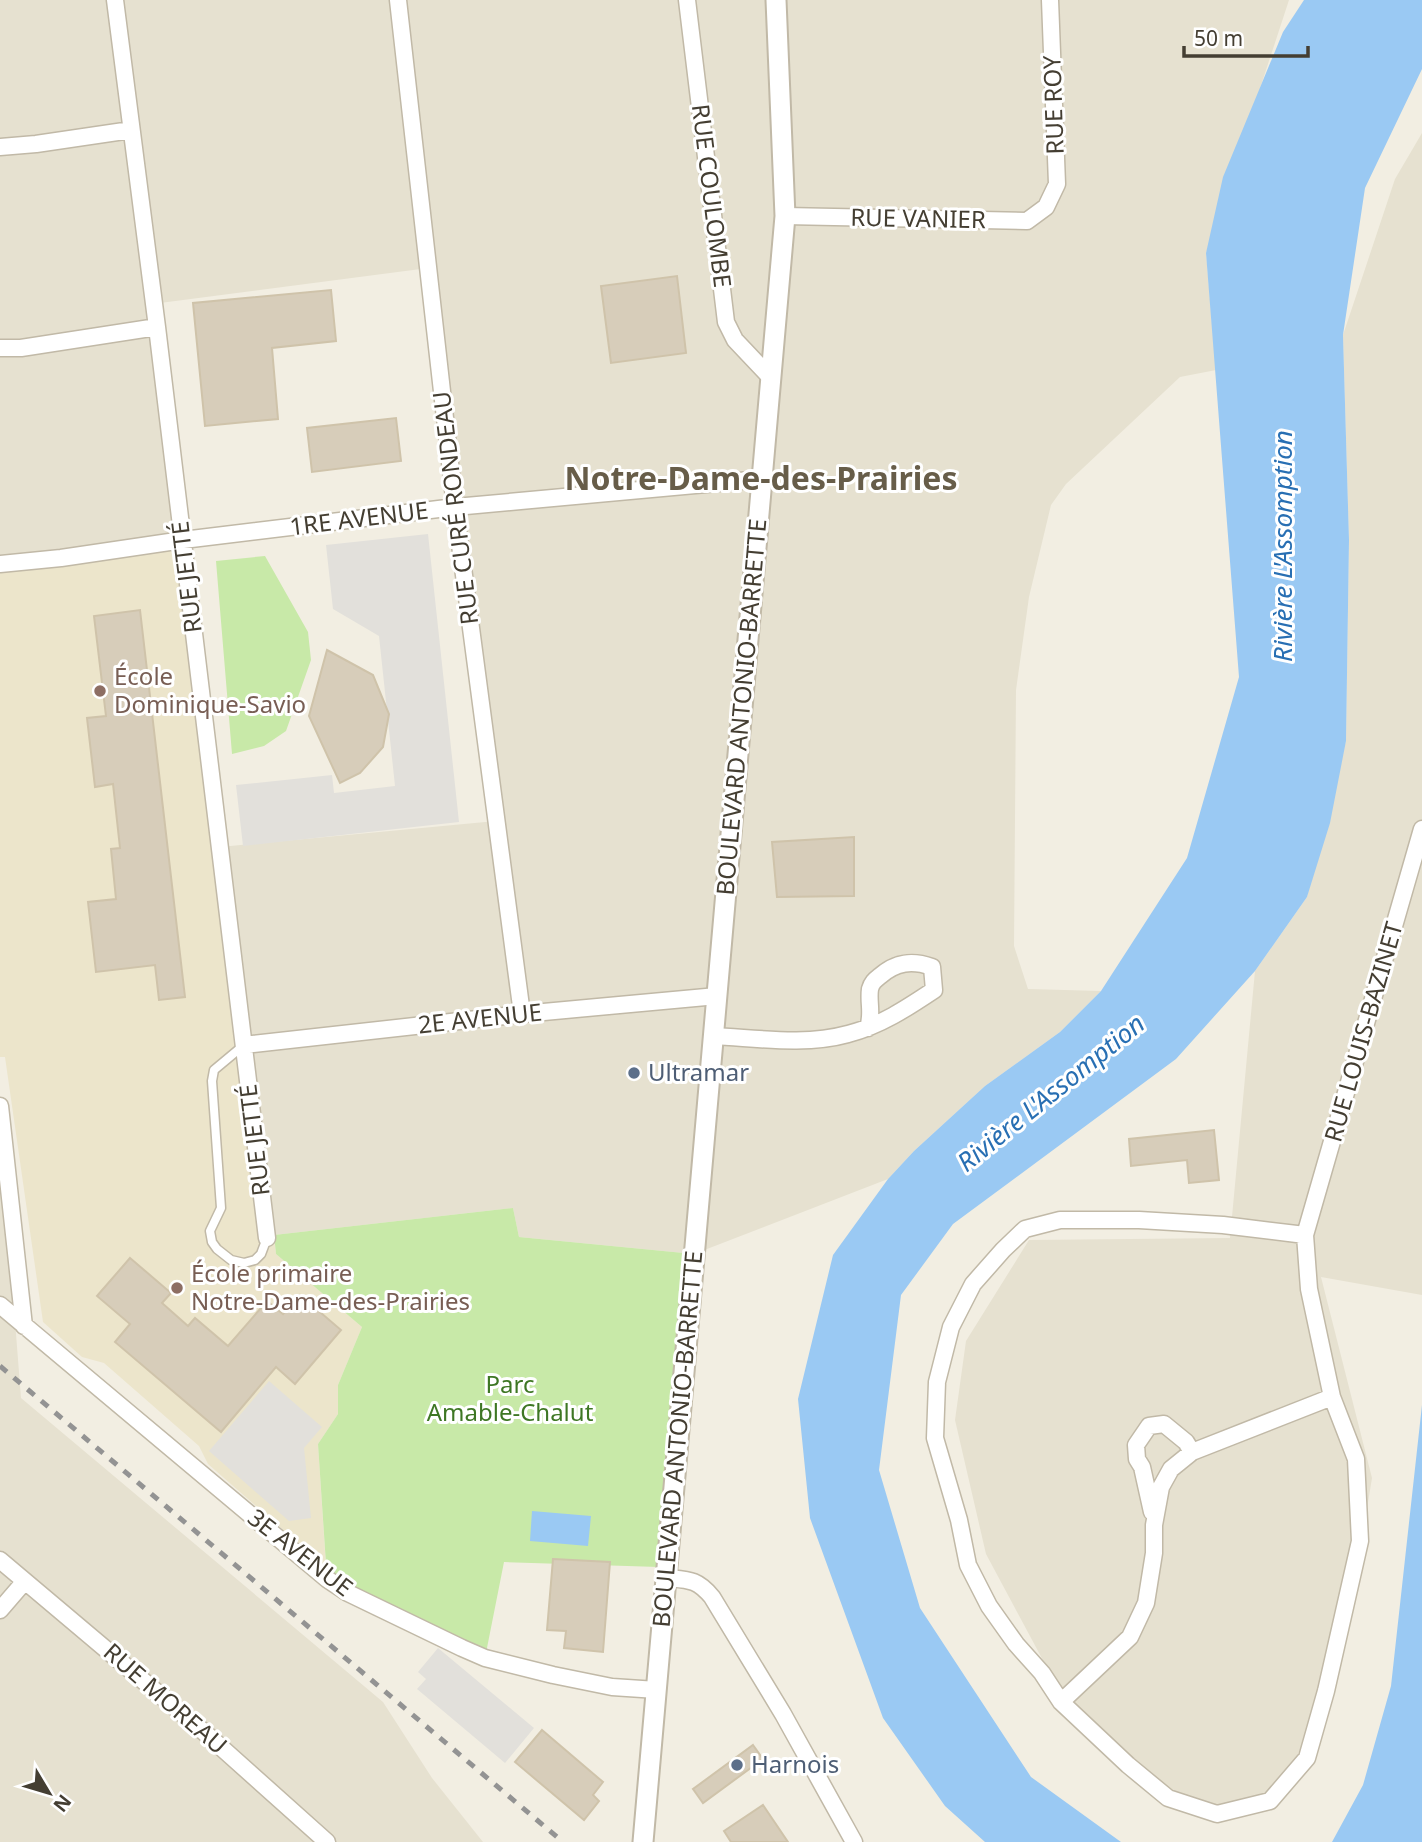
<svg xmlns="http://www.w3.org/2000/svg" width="1422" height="1842" font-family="'Noto Sans',sans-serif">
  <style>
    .residential { fill: #e6e1d0 }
    .education { fill: #ece5cb }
    .green { fill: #c8e9a8 }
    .parking { fill: #e2e0db }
    .water { fill: #9ac9f3 }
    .building { fill: #d7cdba; stroke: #cfc3aa; stroke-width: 2 }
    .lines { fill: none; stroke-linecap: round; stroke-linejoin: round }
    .service-casing { stroke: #c1b9a7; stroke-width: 11 }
    .minor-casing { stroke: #c1b9a7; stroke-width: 19 }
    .tertiary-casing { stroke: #c1b9a7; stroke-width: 23 }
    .service { stroke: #fff; stroke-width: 8 }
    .minor { stroke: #fff; stroke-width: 16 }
    .tertiary { stroke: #fff; stroke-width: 19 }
    .rail { stroke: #939393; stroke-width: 5; stroke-dasharray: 9 9; stroke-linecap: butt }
    .education-dot { fill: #8d6e63; stroke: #fff; stroke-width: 2.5 }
    .service-dot { fill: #5c6f8a; stroke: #fff; stroke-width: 2.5 }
    .labels { text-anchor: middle; stroke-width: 6; stroke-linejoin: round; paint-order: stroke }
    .street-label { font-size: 24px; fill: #443e32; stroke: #fff }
    .education-label { font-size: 24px; fill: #785e54; stroke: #fff; text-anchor: start }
    .service-label { font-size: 24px; fill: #4e5e75; stroke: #fff; text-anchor: start }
    .park-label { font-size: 24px; fill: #3e7724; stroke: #fff }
    .water-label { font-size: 26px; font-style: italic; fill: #286fb3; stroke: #fff }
    .district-label { font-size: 32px; font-weight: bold; fill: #675d49; stroke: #fff }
  </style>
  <rect width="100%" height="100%" fill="#f2eee2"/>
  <path class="residential" d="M 0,0 L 1289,0 L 1206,253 L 1216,370 L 1180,377 L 1066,484 L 1051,505 L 1029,597 L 1016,690 L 1014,946 L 1028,989 L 1101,991 L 1060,1032 L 985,1086 L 914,1151 L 888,1179 L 694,1254 L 519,1237 L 513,1208 L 274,1235 L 220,847 L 496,821 L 436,267 L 160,303 L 183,540 L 0,564 Z
    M 1422,133 L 1422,1295 L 1321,1277 L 1372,1478 L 1341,1666 L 1271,1809 L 1177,1808 L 1075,1720 L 986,1554 L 955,1420 L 966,1341 L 1029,1240 L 1230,1238 L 1255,971 L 1307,897 L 1346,741 L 1349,540 L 1343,335 L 1395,179 Z
    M 0,1128 L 21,1398 L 383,1702 L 432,1778 L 483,1842 L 0,1842 Z"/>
  <path class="education" d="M 183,540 L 276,1254 L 362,1327 L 338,1385 L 338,1414 L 318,1444 L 326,1567 L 208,1464 L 199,1446 L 104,1363 L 82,1357 L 43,1322 L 5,1057 L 0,1057 L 0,564 Z"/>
  <path class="green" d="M 265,556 L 308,632 L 311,660 L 286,731 L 264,746 L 232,754 L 216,561 Z
    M 513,1208 L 519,1237 L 694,1254 L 659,1567 L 504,1562 L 485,1658 L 327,1579 L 318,1444 L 338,1414 L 338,1385 L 362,1327 L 276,1254 L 274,1235 Z"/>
  <path class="parking" d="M 428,534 L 459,822 L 243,846 L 236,785 L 332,775 L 334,793 L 395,786 L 379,636 L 333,609 L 326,545 Z
    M 269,1381 L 322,1427 L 304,1448 L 311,1518 L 289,1521 L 209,1451 Z
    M 438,1648 L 534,1728 L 505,1763 L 417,1689 L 426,1679 L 418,1672 Z"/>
  <path class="water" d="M 1304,0 L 1422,0 L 1422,69 L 1365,188 L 1343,335 L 1349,540 L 1346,741 L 1330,823 L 1307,897 L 1255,971 L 1176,1059 L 953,1224 L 901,1295 L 879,1470 L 920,1608 L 1031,1777 L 1121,1842 L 985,1842 L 945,1806 L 883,1718 L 810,1518 L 798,1399 L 833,1255 L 888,1179 L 914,1151 L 985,1086 L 1060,1032 L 1101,991 L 1187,858 L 1239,677 L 1206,253 L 1223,177 L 1283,32 Z
    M 1422,1405 L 1422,1842 L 1332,1842 L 1363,1785 L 1391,1686 Z
    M 532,1511 L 591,1516 L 588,1546 L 530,1541 Z"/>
  <path class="building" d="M 677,276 L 686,353 L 611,363 L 601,286 Z
    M 331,290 L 336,341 L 272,348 L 278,419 L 205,426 L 193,303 Z
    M 396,418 L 401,461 L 312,472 L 307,428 Z
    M 140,610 L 185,997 L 159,1000 L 155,965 L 96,972 L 88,902 L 116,899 L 111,849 L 120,848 L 113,784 L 95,787 L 87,718 L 106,716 L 94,616 Z
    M 327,650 L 373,675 L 389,714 L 383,747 L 360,773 L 340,783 L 309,716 Z
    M 854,837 L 854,896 L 777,897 L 772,842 Z
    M 1214,1130 L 1219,1180 L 1189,1183 L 1187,1160 L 1131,1166 L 1129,1139 Z
    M 130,1258 L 171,1293 L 162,1303 L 188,1326 L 195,1318 L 228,1346 L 267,1301 L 283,1314 L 300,1295 L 341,1330 L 295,1384 L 276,1367 L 221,1432 L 115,1342 L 130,1324 L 97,1296 Z
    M 553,1559 L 610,1562 L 603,1652 L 564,1648 L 566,1631 L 547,1630 Z
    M 542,1730 L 603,1782 L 593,1795 L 599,1801 L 584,1820 L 515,1762 Z
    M 753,1745 L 763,1759 L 703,1803 L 693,1789 Z
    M 763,1805 L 788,1842 L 731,1842 L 724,1831 Z"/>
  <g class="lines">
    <g class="service-casing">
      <path id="service" d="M 244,1045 L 214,1070 L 212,1081 L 221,1208 L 210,1231 L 212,1242 L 217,1249 L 231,1260 L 244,1263 L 255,1260 L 261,1254 L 267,1238"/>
    </g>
    <g class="minor-casing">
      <path id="minor" d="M 115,0 L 157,327 L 267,1238
        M 398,0 L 455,507 L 522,1014
        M 687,0 L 726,322 L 735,340 L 770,377
        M 0,147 L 36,144 L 131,130
        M 785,216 L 1027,221 L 1046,207 L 1057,184 L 1050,0
        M 0,348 L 21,348 L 157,327
        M 0,564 L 61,558 L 183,540 L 455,507 L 761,479
        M 713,1036 C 757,1038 805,1046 848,1034 C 880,1026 907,1008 934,990 L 932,967 C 912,960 896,962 880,976 C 875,980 872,982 870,989 C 868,1003 873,1013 868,1028
        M 244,1045 L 522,1014 L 717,996
        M 0,1106 L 24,1326
        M 1305,1235 L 1223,1225 L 1139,1220 L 1060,1220 L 1025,1229 L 1003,1250 L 973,1284 L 951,1327 L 937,1382 L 935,1438 L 959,1520 L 968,1565 L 989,1606 L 1016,1644 L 1042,1673 L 1061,1702 L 1128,1765 L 1168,1798 L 1217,1814 L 1270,1801 L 1307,1758 L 1326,1691 L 1360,1541 L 1356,1459 L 1332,1397 L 1309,1289 L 1305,1235 L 1422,829
        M 0,1305 L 327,1579 L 348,1593 L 377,1607 L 462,1648 L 485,1658 L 553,1675 L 612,1687 L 657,1690
        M 1152,1512 L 1142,1467 L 1137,1459 L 1136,1445 L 1149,1426 L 1164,1424 L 1186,1442 L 1192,1452
        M 0,1560 L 204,1732 L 327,1842
        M 667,1578 C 689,1580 697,1579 712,1597 L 783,1714 L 854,1842
        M 0,1610 L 25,1581
        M 1061,1702 L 1130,1637 L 1146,1603 L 1154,1553 L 1154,1525 L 1161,1487 L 1171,1469 L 1192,1452 L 1332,1397"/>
    </g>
    <g class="tertiary-casing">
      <path id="tertiary" d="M 643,1842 L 785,216 L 776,0"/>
    </g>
    <use href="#service" class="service"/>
    <use href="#minor" class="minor"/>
    <use href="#tertiary" class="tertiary"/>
    <path class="rail" d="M 0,1366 L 563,1842"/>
  </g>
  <g class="education-dot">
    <circle cx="100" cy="691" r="7"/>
    <circle cx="177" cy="1288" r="7"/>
  </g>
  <g class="service-dot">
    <circle cx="634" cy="1073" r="7"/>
    <circle cx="737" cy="1765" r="7"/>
  </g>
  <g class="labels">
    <g class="street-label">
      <text transform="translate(1054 105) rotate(-92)" y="8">RUE ROY</text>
      <text transform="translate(711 196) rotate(83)" y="8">RUE COULOMBE</text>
      <text transform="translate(918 219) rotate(1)" y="8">RUE VANIER</text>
      <text transform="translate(456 508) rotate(-97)" y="8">RUE CURÉ RONDEAU</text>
      <text transform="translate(359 519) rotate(-7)" y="8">1RE AVENUE</text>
      <text transform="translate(187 577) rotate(-97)" y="8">RUE JETTÉ</text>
      <text transform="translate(742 707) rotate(-85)" y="8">BOULEVARD ANTONIO-BARRETTE</text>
      <text transform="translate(480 1019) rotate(-6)" y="8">2E AVENUE</text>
      <text transform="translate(1364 1032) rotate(-74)" y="8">RUE LOUIS-BAZINET</text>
      <text transform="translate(255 1140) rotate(-97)" y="8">RUE JETTÉ</text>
      <text transform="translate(678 1439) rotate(-85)" y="8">BOULEVARD ANTONIO-BARRETTE</text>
      <text transform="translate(300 1553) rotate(38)" y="8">3E AVENUE</text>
      <text transform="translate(165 1699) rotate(41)" y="8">RUE MOREAU</text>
    </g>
    <g class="education-label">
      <text x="114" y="685">École<tspan x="114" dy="28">Dominique-Savio</tspan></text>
      <text x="191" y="1282">École primaire<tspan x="191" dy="28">Notre-Dame-des-Prairies</tspan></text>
    </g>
    <g class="service-label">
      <text x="648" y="1081">Ultramar</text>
      <text x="751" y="1773">Harnois</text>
    </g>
    <g class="park-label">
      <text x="510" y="1393">Parc<tspan x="510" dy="28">Amable-Chalut</tspan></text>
    </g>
    <g class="water-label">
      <text transform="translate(1283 546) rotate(-90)" y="9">Rivière L'Assomption</text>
      <text transform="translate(1051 1093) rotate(-39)" y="9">Rivière L'Assomption</text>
    </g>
    <g class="district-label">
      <text x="761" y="490">Notre-Dame-des-Prairies</text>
    </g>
  </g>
  <g transform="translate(49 1793) rotate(128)" stroke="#ffffff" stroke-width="5" paint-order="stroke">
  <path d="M0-5L12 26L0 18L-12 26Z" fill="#443e32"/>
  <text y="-10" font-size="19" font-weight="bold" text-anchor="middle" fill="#443e32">N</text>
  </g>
  <path d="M1184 46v10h124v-10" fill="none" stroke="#443e32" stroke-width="3.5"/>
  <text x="1194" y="46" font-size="21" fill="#443e32" stroke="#ffffff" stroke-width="5" paint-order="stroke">50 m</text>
</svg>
